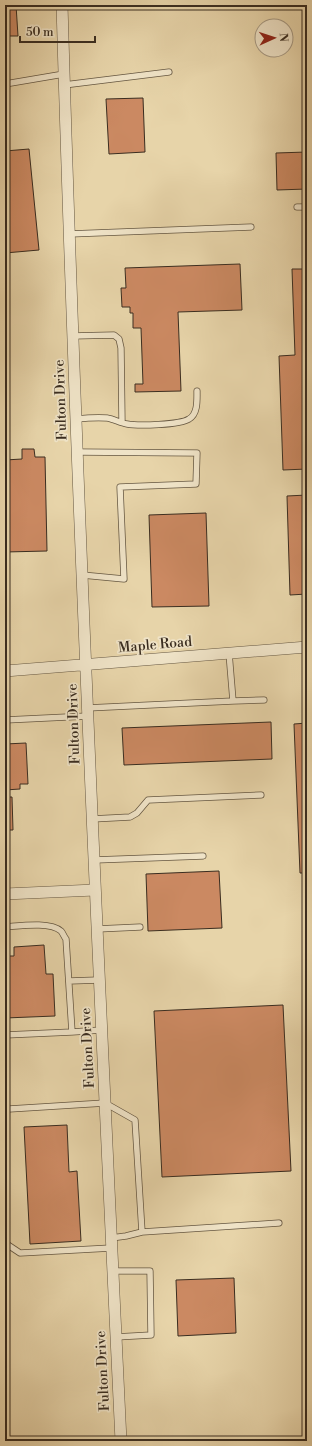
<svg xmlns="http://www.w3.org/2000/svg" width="312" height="1446" font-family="'Libre Bodoni',serif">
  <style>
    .building { fill: #cb8962; stroke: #3a2d20 }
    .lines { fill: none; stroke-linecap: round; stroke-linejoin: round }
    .lane-casing { stroke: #655742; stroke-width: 7 }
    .street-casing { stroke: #655742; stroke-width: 12 }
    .lane { stroke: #efe3c7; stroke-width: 5.5 }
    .street { stroke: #efe3c7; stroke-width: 11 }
    .labels { text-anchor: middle; stroke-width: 3.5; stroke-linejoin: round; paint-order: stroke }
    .street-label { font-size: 14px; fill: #3a2d20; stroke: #efe3c7 }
  </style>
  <rect width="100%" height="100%" fill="#e7d4a9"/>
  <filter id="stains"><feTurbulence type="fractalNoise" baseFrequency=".005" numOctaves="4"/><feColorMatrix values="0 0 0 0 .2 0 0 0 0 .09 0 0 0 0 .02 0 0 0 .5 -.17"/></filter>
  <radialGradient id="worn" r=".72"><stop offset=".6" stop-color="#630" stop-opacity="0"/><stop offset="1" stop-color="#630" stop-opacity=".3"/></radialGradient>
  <path class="building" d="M 5,5 L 16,5 L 18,36 L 5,36 Z
    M 143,98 L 145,152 L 109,154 L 106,99 Z
    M 29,149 L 39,250 L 5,253 L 5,151 Z
    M 307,152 L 307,189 L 277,190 L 276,153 Z
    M 240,264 L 242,310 L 178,312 L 181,391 L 135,392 L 135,384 L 143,384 L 141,328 L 133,328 L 133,313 L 130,313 L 130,307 L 122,307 L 121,288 L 126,288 L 125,268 Z
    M 292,269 L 307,269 L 307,469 L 283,470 L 279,356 L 295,355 Z
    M 22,449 L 34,449 L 35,457 L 45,457 L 47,551 L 5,552 L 5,460 L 22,459 Z
    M 307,495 L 307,594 L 290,595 L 287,496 Z
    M 206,513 L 209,606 L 152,607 L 149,515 Z
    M 271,722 L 272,759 L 124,765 L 122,728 Z
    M 307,723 L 307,873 L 300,873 L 294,724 Z
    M 26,743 L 28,784 L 20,784 L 20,789 L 5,790 L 5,744 Z
    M 5,797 L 12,797 L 13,830 L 5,830 Z
    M 219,871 L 222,928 L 148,931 L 146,874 Z
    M 44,945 L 46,974 L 53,974 L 55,1016 L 5,1018 L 5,956 L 14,956 L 14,947 Z
    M 283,1005 L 291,1171 L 162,1177 L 154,1011 Z
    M 67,1125 L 69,1172 L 77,1171 L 81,1241 L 30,1244 L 24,1127 Z
    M 234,1278 L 236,1333 L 178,1336 L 176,1280 Z"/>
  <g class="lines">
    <g class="lane-casing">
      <path id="lane" d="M 5,84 L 64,74
        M 64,85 L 169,72
        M 297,207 L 307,207
        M 69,234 L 251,227
        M 72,336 L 114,335 L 119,339 L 121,348 L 122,422
        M 76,419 C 86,418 96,417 107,418 C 114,419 120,423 127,424 C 138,426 180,425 189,419 C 198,414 197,400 197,391
        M 77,452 L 197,453 L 196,484 L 120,487 L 124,579 L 82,575
        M 233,701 L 264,700
        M 87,708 L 233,701 L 229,653
        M 5,720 L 88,716
        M 92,819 L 130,817 L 137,813 L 148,800 L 261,795
        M 94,860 L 203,856
        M 5,927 C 19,926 50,921 61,931 C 63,933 64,937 66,939 L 72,1032 L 5,1035
        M 97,929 L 140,927
        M 69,981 L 99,980
        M 72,1032 L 101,1030
        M 5,1111 L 9,1109 L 105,1103 L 135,1120 L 142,1232 L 126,1236 L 111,1238
        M 142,1232 L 279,1223
        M 5,1243 L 20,1253 L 111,1248
        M 113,1271 L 150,1271 L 151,1335 L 116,1337"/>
    </g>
    <g class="street-casing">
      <path id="street" d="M 62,5 C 76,484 98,962 121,1441
        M 5,671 L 307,647
        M 5,894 L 95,890"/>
    </g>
    <use href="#lane" class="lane"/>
    <use href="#street" class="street"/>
  </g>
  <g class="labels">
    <g class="street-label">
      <text transform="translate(60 400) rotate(-92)" y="5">Fulton Drive</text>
      <text transform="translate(155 644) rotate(-5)" y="5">Maple Road</text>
      <text transform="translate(73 724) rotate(-92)" y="5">Fulton Drive</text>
      <text transform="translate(87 1048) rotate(-93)" y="5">Fulton Drive</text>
      <text transform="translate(102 1371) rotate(-93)" y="5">Fulton Drive</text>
    </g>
  </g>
  <rect width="312" height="1446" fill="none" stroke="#e7d4a9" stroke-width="20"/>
  <rect x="6" y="6" width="300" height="1434" fill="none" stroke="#3a2d20" stroke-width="2"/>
  <rect x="10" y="10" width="292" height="1426" fill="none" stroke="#3a2d20"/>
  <g transform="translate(274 38) rotate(87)"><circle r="19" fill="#efe3c7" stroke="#a79a84"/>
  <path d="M0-3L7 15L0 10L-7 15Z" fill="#8f2418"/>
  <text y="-6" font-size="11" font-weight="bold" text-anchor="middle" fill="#3a2d20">N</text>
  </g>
  <path d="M20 36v6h75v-6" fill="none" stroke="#3a2d20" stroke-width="2"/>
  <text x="26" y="36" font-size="12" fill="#3a2d20" stroke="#efe3c7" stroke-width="3" paint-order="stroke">50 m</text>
  <rect width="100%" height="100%" filter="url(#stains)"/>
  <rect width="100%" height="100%" fill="url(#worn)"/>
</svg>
